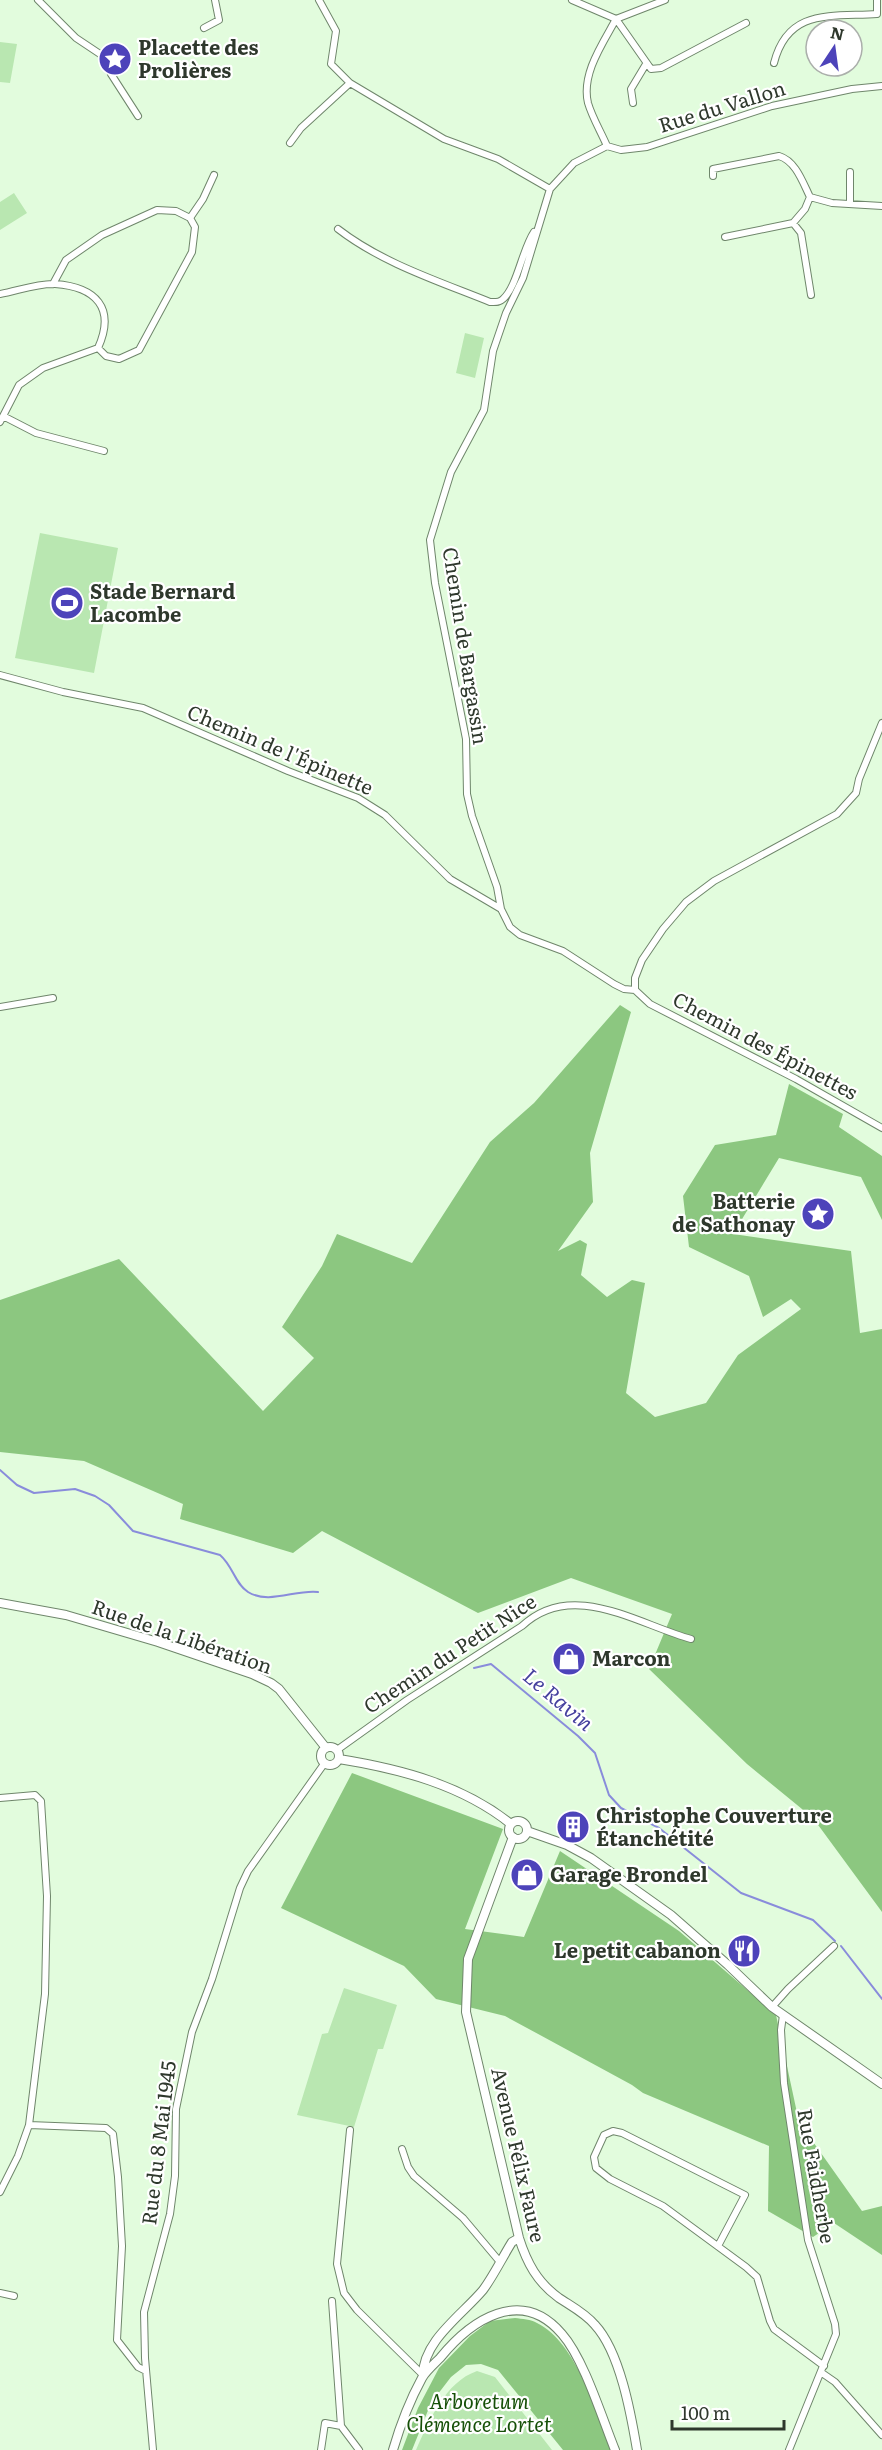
<svg xmlns="http://www.w3.org/2000/svg" width="882" height="2450" font-family="Literata,serif">
  <style>
    .green { fill: #b9e7b1 }
    .forest { fill: #8cc780 }
    .lines { fill: none; stroke-linecap: round; stroke-linejoin: round }
    .stream { stroke: #898cdb; stroke-width: 2 }
    .minor-casing { stroke: #6f866b; stroke-width: 8 }
    .tertiary-casing { stroke: #6f866b; stroke-width: 10 }
    .minor { stroke: #fff; stroke-width: 6 }
    .tertiary { stroke: #fff; stroke-width: 8 }
    .labels { text-anchor: middle; stroke-width: 4.5; stroke-linejoin: round; paint-order: stroke }
    .poi-label { font-size: 20px; font-weight: bold; fill: #2e382c; stroke: #fff; text-anchor: start }
    .street-label { font-size: 20px; fill: #2e382c; stroke: #fff }
    .park-label { font-size: 20px; font-style: italic; fill: #165008; stroke: #fff }
    .water-label { font-size: 21px; font-style: italic; fill: #46419e; stroke: #fff }
  </style>
  <rect width="100%" height="100%" fill="#e2fcdd"/>
  <path class="green" d="M 0,42 L 17,44 L 10,83 L 0,82 Z
    M 14,193 L 27,213 L 0,230 L 0,202 Z
    M 465,333 L 484,338 L 475,378 L 456,373 Z
    M 40,533 L 118,548 L 94,673 L 15,658 Z
    M 344,1988 L 397,2005 L 383,2049 L 378,2049 L 354,2127 L 297,2115 L 322,2034 L 328,2033 Z
    M 477,2371 L 495,2377 L 552,2450 L 416,2450 C 429,2421 445,2382 477,2371 Z"/>
  <path class="forest" d="M 620,1005 L 631,1012 L 590,1153 L 593,1202 L 558,1251 L 580,1240 L 587,1244 L 581,1275 L 607,1297 L 632,1280 L 645,1283 L 626,1393 L 655,1417 L 706,1403 L 738,1355 L 801,1309 L 791,1299 L 763,1317 L 749,1276 L 689,1247 L 683,1196 L 715,1145 L 776,1135 L 789,1084 L 843,1114 L 839,1127 L 882,1156 L 882,1220 L 861,1177 L 779,1158 L 733,1234 L 851,1251 L 860,1333 L 882,1329 L 882,1912 L 813,1818 L 747,1764 L 649,1669 L 672,1614 L 571,1578 L 478,1613 L 322,1531 L 293,1553 L 180,1519 L 183,1504 L 84,1461 L 0,1452 L 0,1300 L 119,1259 L 263,1411 L 314,1358 L 282,1327 L 322,1266 L 337,1234 L 412,1263 L 490,1142 L 534,1103 Z
    M 352,1773 L 503,1829 L 465,1929 L 524,1937 L 560,1851 L 679,1931 L 776,2015 L 799,2122 L 862,2211 L 882,2206 L 882,2255 L 834,2223 L 813,2237 L 768,2211 L 769,2146 L 643,2093 L 632,2085 L 505,2016 L 436,1999 L 404,1966 L 281,1908 Z
    M 515,2318 C 522,2319 531,2319 537,2323 C 577,2343 595,2411 611,2450 L 563,2450 L 498,2370 L 481,2364 L 466,2365 L 451,2377 L 431,2403 L 412,2450 L 402,2450 L 418,2408 L 439,2368 L 470,2336 L 490,2321 Z"/>
  <g class="lines">
    <path class="stream" d="M 0,1470 L 17,1485 L 34,1493 L 75,1489 L 95,1496 L 109,1505 L 133,1531 L 220,1555 C 233,1566 235,1584 248,1592 C 269,1605 296,1589 318,1592
      M 474,1668 L 491,1664 L 578,1736 L 595,1753 L 609,1795 L 621,1808 L 659,1828 L 741,1893 L 813,1920 L 835,1941
      M 841,1946 L 882,1999"/>
    <g class="minor-casing">
      <path id="minor" d="M 38,0 L 76,38 L 106,58 L 111,74 L 138,116
        M 319,0 L 336,31 L 331,64 L 350,83 L 444,139 L 498,159 L 550,189
        M 572,0 L 616,19 C 603,43 581,74 588,103 C 592,117 601,132 607,146
        M 665,0 L 616,19 L 651,69 L 661,68 L 746,23
        M 204,28 L 219,20 L 215,0
        M 774,63 C 788,8 831,17 877,14 L 877,0
        M 633,103 L 631,89 L 646,64
        M 290,143 L 301,128 L 350,83
        M 607,146 L 621,150 L 647,147 L 772,106 L 852,89 L 882,86
        M 713,176 L 713,169 L 779,156 C 796,161 803,183 810,197
        M 850,204 L 850,172
        M 190,218 L 203,199 L 214,175
        M 793,223 L 801,233 L 811,295
        M 338,229 C 382,263 438,281 490,302 C 495,302 499,303 503,299 C 517,287 522,250 534,232
        M 725,237 L 793,223 L 805,209 L 810,197 L 832,203 L 882,206
        M 53,284 L 66,260 L 102,235 L 157,210 L 176,211 L 190,218 L 195,227 L 192,252 L 139,350 L 119,359 L 106,356 L 98,348
        M 0,294 C 17,291 38,283 55,284 C 96,287 116,308 98,348 L 43,368 L 19,385 L 0,422
        M 3,416 L 36,433 L 104,451
        M 0,675 L 63,692 L 143,708 L 288,771 L 358,798 L 385,815 L 450,879 L 501,909 L 510,927 L 520,935 L 563,951 L 614,984 L 624,989 L 635,990
        M 501,909 L 497,887 L 472,816 L 467,794 L 466,739 L 435,583 L 430,540 L 451,472 L 484,410 L 493,351 L 506,313 L 523,278 L 550,189 L 574,163 L 607,146
        M 635,990 L 635,978 L 642,960 L 663,929 L 686,902 L 714,881 L 837,814 L 856,793 L 859,779 L 882,723
        M 635,990 L 650,1004 L 796,1079 L 882,1128
        M 0,1007 L 53,998
        M 337,1750 L 407,1700 L 522,1626 C 572,1579 637,1624 691,1639
        M 0,1798 L 35,1795 L 41,1801 L 47,1896 L 45,1994 L 29,2125 L 18,2156 L 0,2192
        M 772,2007 L 788,1989 L 834,1946
        M 783,2015 L 781,2030 L 784,2083 L 808,2240 L 835,2324 L 836,2334 L 789,2450
        M 29,2125 L 106,2128 L 113,2134 L 118,2177 L 122,2246 L 117,2340 L 138,2367 L 146,2371
        M 350,2130 L 337,2264 L 344,2293 L 357,2310 L 423,2375
        M 402,2149 L 408,2167 L 414,2176 L 463,2218 L 500,2262
        M 718,2246 L 745,2195 L 622,2133 L 613,2131 L 604,2135 L 594,2157 L 596,2168 L 610,2179 L 663,2206 L 746,2267 L 757,2277 L 770,2321 L 774,2329 L 824,2366
        M 0,2293 L 14,2296
        M 332,2301 L 341,2426 L 359,2450
        M 822,2373 L 835,2382 L 882,2435
        M 153,2450 L 145,2358 L 144,2312 L 170,2214 L 175,2176 L 176,2109 L 192,2032 L 212,1979 L 240,1888 L 248,1871 L 324,1764
        M 321,2450 L 325,2423 L 341,2426"/>
    </g>
    <g class="tertiary-casing">
      <path id="tertiary" d="M 0,1603 L 66,1615 L 158,1642 L 252,1674 L 271,1683 L 279,1689 L 326,1748
        M321 1756a9 9 0 1 1 18 0a9 9 0 1 1-18 0Z
        M 339,1759 C 401,1769 462,1785 511,1824
        M509 1830a9 9 0 1 1 18 0a9 9 0 1 1-18 0Z
        M 527,1831 L 567,1845 L 591,1858 L 671,1915 L 728,1965 L 772,2007 L 882,2084
        M 513,1837 L 468,1959 L 466,2012 L 519,2238 C 527,2263 537,2282 559,2298 C 571,2306 585,2313 595,2325 C 620,2352 631,2414 637,2450
        M 423,2375 C 423,2341 462,2315 483,2290 C 494,2275 502,2258 512,2242 L 519,2238
        M 393,2450 C 400,2426 410,2400 422,2378 C 426,2371 434,2364 440,2358 C 471,2320 521,2286 562,2334 C 584,2359 602,2418 615,2450"/>
    </g>
    <use href="#minor" class="minor"/>
    <use href="#tertiary" class="tertiary"/>
  </g>
  <defs>
    <g id="sight-disc" transform="scale(1.725)"><circle r="9.5" fill="#4d43ba" stroke="#fff"/><path d="M0-6L1.8-2.2L6-1.7L2.9 1.2L3.7 5.4L0 3.3L-3.7 5.4L-2.9 1.2L-6-1.7L-1.8-2.2Z" fill="#fff"/></g>
    <g id="stadium-disc" transform="scale(1.725)"><circle r="9.5" fill="#4d43ba" stroke="#fff"/><path d="M0-5a6.5 5 0 1 0 0 10a6.5 5 0 1 0 0-10ZM-3.5-1.8h7v3.6h-7Z" fill="#fff"/></g>
    <g id="shop-disc" transform="scale(1.725)"><circle r="9.5" fill="#4d43ba" stroke="#fff"/><path d="M-5-2.5h2.3a2.7 3.5 0 0 1 5.4 0H5L5.5 6h-11ZM-1.5-2.5h3a1.5 2.3 0 0 0-3 0Z" fill="#fff"/></g>
    <g id="building-disc" transform="scale(1.725)"><circle r="9.5" fill="#4d43ba" stroke="#fff"/><path d="M-4-6H4V6H1V3H-1V6H-4ZM-2.5-4.3h1.7v1.8h-1.7ZM.8-4.3h1.7v1.8H.8ZM-2.5-1h1.7V.8h-1.7ZM.8-1h1.7V.8H.8Z" fill="#fff"/></g>
    <g id="restaurant-disc" transform="scale(1.725)"><circle r="9.5" fill="#4d43ba" stroke="#fff"/><path d="M-5-6h1v4h1v-4h1v4h1v-4h1v5L-1.5 .5V6h-2V.5L-5-1ZM5-6V6H3V1.5H1.5Q1.5-4 5-6Z" fill="#fff"/></g>
  </defs>
  <g fill-rule="evenodd">
    <use href="#sight-disc" x="115" y="59"/>
    <use href="#stadium-disc" x="67" y="603"/>
    <use href="#sight-disc" x="818" y="1214"/>
    <use href="#shop-disc" x="569" y="1659"/>
    <use href="#building-disc" x="573" y="1827"/>
    <use href="#shop-disc" x="527" y="1875"/>
    <use href="#restaurant-disc" x="744" y="1951"/>
  </g>
  <g class="labels">
    <g class="poi-label">
      <text x="138" y="55">Placette des<tspan x="138" dy="23">Prolières</tspan></text>
      <text x="90" y="599">Stade Bernard<tspan x="90" dy="23">Lacombe</tspan></text>
      <text x="795" y="1209" text-anchor="end">Batterie<tspan x="795" dy="23">de Sathonay</tspan></text>
      <text x="592" y="1666">Marcon</text>
      <text x="596" y="1823">Christophe Couverture<tspan x="596" dy="23">Étanchétité</tspan></text>
      <text x="550" y="1882">Garage Brondel</text>
      <text x="721" y="1958" text-anchor="end">Le petit cabanon</text>
    </g>
    <g class="street-label">
      <text transform="translate(722 107) rotate(-17)" y="7">Rue du Vallon</text>
      <text transform="translate(465 646) rotate(81)" y="7">Chemin de Bargassin</text>
      <text transform="translate(280 750) rotate(23)" y="7">Chemin de l'Épinette</text>
      <text transform="translate(765 1046) rotate(28)" y="7">Chemin des Épinettes</text>
      <text transform="translate(182 1637) rotate(19)" y="7">Rue de la Libération</text>
      <text transform="translate(450 1654) rotate(-33)" y="7">Chemin du Petit Nice</text>
      <text transform="translate(159 2143) rotate(-83)" y="7">Rue du 8 Mai 1945</text>
      <text transform="translate(518 2155) rotate(77)" y="7">Avenue Félix Faure</text>
      <text transform="translate(816 2176) rotate(80)" y="7">Rue Faidherbe</text>
    </g>
    <g class="park-label">
      <text x="479" y="2409">Arboretum<tspan x="479" dy="23">Clémence Lortet</tspan></text>
    </g>
    <g class="water-label">
      <text transform="translate(558 1700) rotate(40)" y="7">Le Ravin</text>
    </g>
  </g>
  <g transform="translate(834 48) rotate(13)"><circle r="28" fill="#ffffff" stroke="#abafab" stroke-width="1.5"/>
  <path d="M0-4.5L10 22L0 15L-10 22Z" fill="#4d43ba"/>
  <text y="-9" font-size="16" font-weight="bold" text-anchor="middle" fill="#2e382c">N</text>
  </g>
  <path d="M672 2420v9h112v-9" fill="none" stroke="#2e382c" stroke-width="3"/>
  <text x="681" y="2420" font-size="18" fill="#2e382c" stroke="#ffffff" stroke-width="4.5" paint-order="stroke">100 m</text>
</svg>
